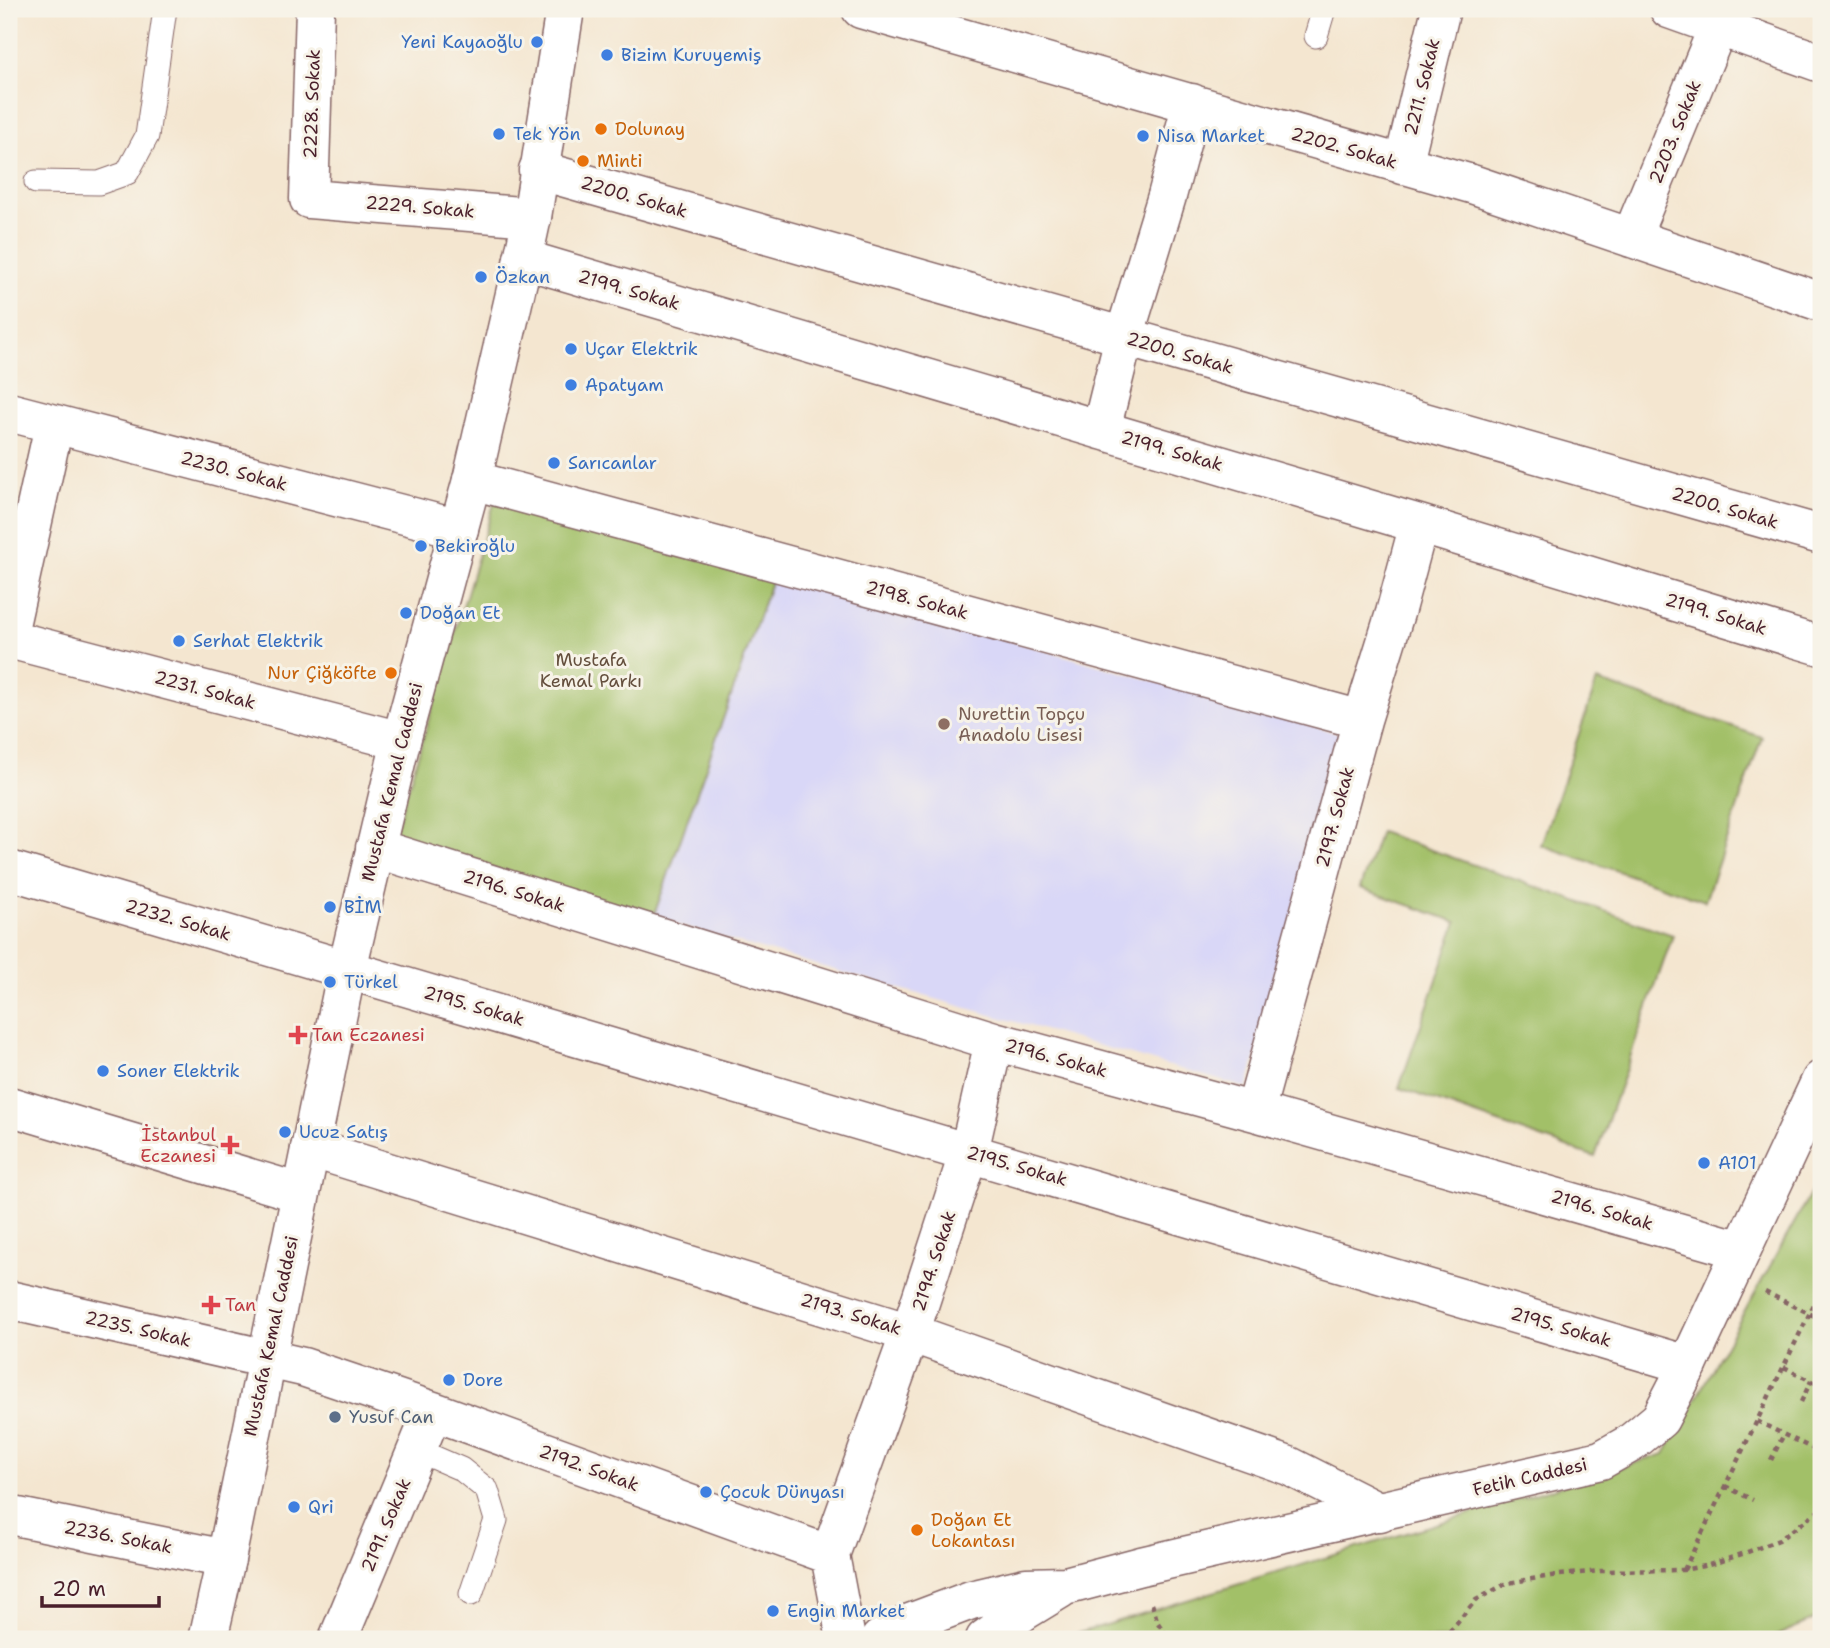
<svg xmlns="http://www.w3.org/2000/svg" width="1830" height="1648" font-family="'Shantell Sans',sans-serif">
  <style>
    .built { fill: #d9d7f7 }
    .green { fill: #a2c068; stroke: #76704a; stroke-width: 2 }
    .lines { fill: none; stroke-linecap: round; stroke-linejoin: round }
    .service-casing { stroke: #866565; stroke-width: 25 }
    .minor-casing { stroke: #866565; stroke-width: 41 }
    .tertiary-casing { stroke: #866565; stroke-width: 41 }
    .secondary-casing { stroke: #866565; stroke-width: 41 }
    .path { stroke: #866565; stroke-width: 4.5; stroke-dasharray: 5 5; stroke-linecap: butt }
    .service { stroke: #fff; stroke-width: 23 }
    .minor { stroke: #fff; stroke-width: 38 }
    .tertiary { stroke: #fff; stroke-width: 38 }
    .secondary { stroke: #fff; stroke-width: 38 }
    .shop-dot { fill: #3f7fe0; stroke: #f7f3e8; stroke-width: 2.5 }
    .food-dot { fill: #e8710a; stroke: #f7f3e8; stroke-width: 2.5 }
    .education-dot { fill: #8d6e63; stroke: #f7f3e8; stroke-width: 2.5 }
    .health-dot { fill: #e0444e; stroke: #f7f3e8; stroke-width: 2.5 }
    .service-dot { fill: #5c6f8a; stroke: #f7f3e8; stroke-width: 2.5 }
    .labels { text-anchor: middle; stroke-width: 6; stroke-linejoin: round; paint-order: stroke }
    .shop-label { font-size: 18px; fill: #366cbe; stroke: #f7f3e8; text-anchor: start }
    .street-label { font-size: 18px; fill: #4a1f2b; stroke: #f7f3e8 }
    .food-label { font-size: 18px; fill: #c56008; stroke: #f7f3e8; text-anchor: start }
    .park-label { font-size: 18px; fill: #644f3d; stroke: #f7f3e8 }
    .education-label { font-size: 18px; fill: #785e54; stroke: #f7f3e8; text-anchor: start }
    .health-label { font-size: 18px; fill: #be3a42; stroke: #f7f3e8; text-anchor: start }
    .service-label { font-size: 18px; fill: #4e5e75; stroke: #f7f3e8; text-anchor: start }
  </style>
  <rect width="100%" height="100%" fill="#f7f3e8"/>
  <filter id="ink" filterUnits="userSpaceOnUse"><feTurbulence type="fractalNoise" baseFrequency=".0143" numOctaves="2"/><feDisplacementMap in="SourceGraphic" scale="14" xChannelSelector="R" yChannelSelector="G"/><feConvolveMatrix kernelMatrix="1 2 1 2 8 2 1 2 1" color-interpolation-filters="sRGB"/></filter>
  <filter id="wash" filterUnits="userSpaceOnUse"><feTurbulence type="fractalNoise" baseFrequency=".00686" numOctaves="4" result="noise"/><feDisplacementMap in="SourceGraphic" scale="28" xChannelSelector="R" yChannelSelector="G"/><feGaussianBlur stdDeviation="1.57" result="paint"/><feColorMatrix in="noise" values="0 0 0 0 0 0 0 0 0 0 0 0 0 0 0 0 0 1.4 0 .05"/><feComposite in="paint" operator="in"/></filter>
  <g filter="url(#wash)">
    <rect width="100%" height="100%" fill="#f4e6d0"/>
    <path class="built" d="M 774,574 L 1345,735 L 1247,1088 L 653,918 Z"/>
    <path class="green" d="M 496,497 L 774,574 L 653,918 L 393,838 Z
      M 1597,681 L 1762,737 L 1705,901 L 1541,845 Z
      M 1380,832 L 1673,935 L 1595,1157 L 1399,1088 L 1457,922 L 1360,888 Z
      M 1821,1175 L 1821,1616 L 1769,1639 L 1069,1639 L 1076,1634 L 1665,1454 Z"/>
  </g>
  <g filter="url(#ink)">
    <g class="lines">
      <g class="service-casing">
        <path id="service" d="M 1316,36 L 1324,9
          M 36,182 L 99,183 L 127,173 L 147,136 L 165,9
          M 417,1450 L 461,1469 L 487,1490 L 496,1520 L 471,1594"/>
      </g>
      <g class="minor-casing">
        <path id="minor" d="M 315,9 L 309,199 L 532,217
          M 861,9 L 1475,185 L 1821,302
          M 1669,9 L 1821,63
          M 1403,165 L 1441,9
          M 538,170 L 1821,535
          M 1631,238 L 1718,27
          M 523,259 L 1419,524 L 1821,646
          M 9,412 L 459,529
          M 1101,430 L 1124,337 L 1167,196 L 1192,103
          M 472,480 L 1362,720
          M 9,630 L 54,425
          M 9,639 L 401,741
          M 375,848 L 994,1041 L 1255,1112 L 1741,1250
          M 9,870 L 1688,1365
          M 9,1106 L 300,1193
          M 1255,1112 L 1362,720 L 1395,613 L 1419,524
          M 310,1148 L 910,1333 L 1289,1466 L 1380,1512
          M 9,1300 L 303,1367 L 433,1411 L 830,1555 L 846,1639
          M 9,1515 L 226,1559
          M 830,1555 L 910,1333 L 969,1152 L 994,1041
          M 338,1639 L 433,1411"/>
      </g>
      <g class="tertiary-casing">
        <path id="tertiary" d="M 208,1639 L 226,1559 L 347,969 L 401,741 L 472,480 L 523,259 L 532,217 L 565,9"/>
      </g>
      <g class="secondary-casing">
        <path id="secondary" d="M 880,1639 L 910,1623 L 971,1600 L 1026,1587 L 1065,1586 L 1141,1566 L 1601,1460 L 1631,1443 L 1660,1419 L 1688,1365 L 1821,1080
          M 985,1639 L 1024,1611 L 1060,1589"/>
      </g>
      <path class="path" d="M 1765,1292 L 1821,1319
        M 1784,1367 L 1821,1386
        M 1801,1402 L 1811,1381
        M 1757,1421 L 1821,1453
        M 1771,1460 L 1784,1434
        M 1725,1486 L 1753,1500
        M 1684,1570 L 1821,1290
        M 1152,1604 L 1158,1623 L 1169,1639
        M 1397,1634 L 1401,1639
        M 1443,1639 L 1476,1600 L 1507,1583 L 1551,1576 L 1600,1571 L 1683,1570 L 1709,1565 L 1745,1553 L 1779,1540 L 1821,1509"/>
      <use href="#service" class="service"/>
      <use href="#minor" class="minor"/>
      <use href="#tertiary" class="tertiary"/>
      <use href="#secondary" class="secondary"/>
    </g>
  </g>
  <g class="shop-dot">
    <circle cx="537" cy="42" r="7"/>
    <circle cx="607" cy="55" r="7"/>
    <circle cx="499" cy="134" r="7"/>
    <circle cx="1143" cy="136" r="7"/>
    <circle cx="481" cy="277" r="7"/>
    <circle cx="571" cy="349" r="7"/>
    <circle cx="571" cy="385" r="7"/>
    <circle cx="554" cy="463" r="7"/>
    <circle cx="421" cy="546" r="7"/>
    <circle cx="406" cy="613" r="7"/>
    <circle cx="179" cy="641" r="7"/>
    <circle cx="330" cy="907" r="7"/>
    <circle cx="330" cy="982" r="7"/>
    <circle cx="103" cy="1071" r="7"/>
    <circle cx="285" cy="1132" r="7"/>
    <circle cx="1704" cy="1163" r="7"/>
    <circle cx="449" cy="1380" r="7"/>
    <circle cx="706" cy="1492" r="7"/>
    <circle cx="294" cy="1507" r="7"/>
    <circle cx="773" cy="1611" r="7"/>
  </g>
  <g class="food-dot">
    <circle cx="601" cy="129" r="7"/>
    <circle cx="583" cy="161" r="7"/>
    <circle cx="391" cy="673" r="7"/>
    <circle cx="917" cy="1530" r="7"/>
  </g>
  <circle class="education-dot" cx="944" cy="724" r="7"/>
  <g class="health-dot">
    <path d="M294.5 1024.5h7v7h7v7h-7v7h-7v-7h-7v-7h7z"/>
    <path d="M226.5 1134.5h7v7h7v7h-7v7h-7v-7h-7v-7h7z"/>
    <path d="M207.5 1294.5h7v7h7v7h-7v7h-7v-7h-7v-7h7z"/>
  </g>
  <circle class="service-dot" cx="335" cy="1417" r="7"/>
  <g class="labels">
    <g class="shop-label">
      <text x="523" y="48" text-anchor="end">Yeni Kayaoğlu</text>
      <text x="621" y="61">Bizim Kuruyemiş</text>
      <text x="513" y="140">Tek Yön</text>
      <text x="1157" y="142">Nisa Market</text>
      <text x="495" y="283">Özkan</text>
      <text x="585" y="355">Uçar Elektrik</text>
      <text x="585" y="391">Apatyam</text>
      <text x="568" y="469">Sarıcanlar</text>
      <text x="435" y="552">Bekiroğlu</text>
      <text x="420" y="619">Doğan Et</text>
      <text x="193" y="647">Serhat Elektrik</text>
      <text x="344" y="913">BİM</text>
      <text x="344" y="988">Türkel</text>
      <text x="117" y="1077">Soner Elektrik</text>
      <text x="299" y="1138">Ucuz Satış</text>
      <text x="1718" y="1169">A101</text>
      <text x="463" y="1386">Dore</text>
      <text x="720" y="1498">Çocuk Dünyası</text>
      <text x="308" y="1513">Qri</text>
      <text x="787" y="1617">Engin Market</text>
    </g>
    <g class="street-label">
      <text transform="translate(1422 87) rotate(-76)" y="6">2211. Sokak</text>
      <text transform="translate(312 104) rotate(-88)" y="6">2228. Sokak</text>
      <text transform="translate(1675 132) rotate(-68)" y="6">2203. Sokak</text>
      <text transform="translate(1344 148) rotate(16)" y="6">2202. Sokak</text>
      <text transform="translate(634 197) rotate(16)" y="6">2200. Sokak</text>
      <text transform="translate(420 207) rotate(5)" y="6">2229. Sokak</text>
      <text transform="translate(629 290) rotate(16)" y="6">2199. Sokak</text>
      <text transform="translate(1180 353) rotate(16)" y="6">2200. Sokak</text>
      <text transform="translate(1172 451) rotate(16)" y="6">2199. Sokak</text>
      <text transform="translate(234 471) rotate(15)" y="6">2230. Sokak</text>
      <text transform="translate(1725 508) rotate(16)" y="6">2200. Sokak</text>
      <text transform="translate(917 600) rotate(15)" y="6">2198. Sokak</text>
      <text transform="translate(1716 614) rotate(17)" y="6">2199. Sokak</text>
      <text transform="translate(205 690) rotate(15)" y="6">2231. Sokak</text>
      <text transform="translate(392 782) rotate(-76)" y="6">Mustafa Kemal Caddesi</text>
      <text transform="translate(1335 817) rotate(-75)" y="6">2197. Sokak</text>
      <text transform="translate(514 891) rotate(17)" y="6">2196. Sokak</text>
      <text transform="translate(178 920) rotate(16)" y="6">2232. Sokak</text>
      <text transform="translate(474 1006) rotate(16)" y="6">2195. Sokak</text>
      <text transform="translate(1056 1058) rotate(15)" y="6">2196. Sokak</text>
      <text transform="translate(1017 1166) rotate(16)" y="6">2195. Sokak</text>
      <text transform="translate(1602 1210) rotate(16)" y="6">2196. Sokak</text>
      <text transform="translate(934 1261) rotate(-72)" y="6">2194. Sokak</text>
      <text transform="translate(851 1314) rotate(17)" y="6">2193. Sokak</text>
      <text transform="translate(1561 1327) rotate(16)" y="6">2195. Sokak</text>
      <text transform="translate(138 1329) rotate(13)" y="6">2235. Sokak</text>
      <text transform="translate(271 1336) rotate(-78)" y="6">Mustafa Kemal Caddesi</text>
      <text transform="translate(589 1468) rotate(20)" y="6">2192. Sokak</text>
      <text transform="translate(1530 1477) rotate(-13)" y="6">Fetih Caddesi</text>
      <text transform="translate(386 1525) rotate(-67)" y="6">2191. Sokak</text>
      <text transform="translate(118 1537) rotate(11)" y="6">2236. Sokak</text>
    </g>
    <g class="food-label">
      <text x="615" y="135">Dolunay</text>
      <text x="597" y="167">Minti</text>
      <text x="377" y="679" text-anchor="end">Nur Çiğköfte</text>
      <text x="931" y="1526">Doğan Et<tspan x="931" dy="21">Lokantası</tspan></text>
    </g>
    <g class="park-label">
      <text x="591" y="666">Mustafa<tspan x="591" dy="21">Kemal Parkı</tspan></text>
    </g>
    <g class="education-label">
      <text x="958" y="720">Nurettin Topçu<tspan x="958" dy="21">Anadolu Lisesi</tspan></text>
    </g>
    <g class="health-label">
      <text x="312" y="1041">Tan Eczanesi</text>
      <text x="216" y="1141" text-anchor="end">İstanbul<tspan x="216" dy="21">Eczanesi</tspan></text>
      <text x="225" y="1311">Tan</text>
    </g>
    <g class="service-label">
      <text x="349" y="1423">Yusuf Can</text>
    </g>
  </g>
  <rect width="1830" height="1648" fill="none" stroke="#f7f3e8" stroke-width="35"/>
  <path d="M42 1596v10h117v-10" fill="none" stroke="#4a1f2b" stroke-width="3.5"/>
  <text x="52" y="1596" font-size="21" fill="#4a1f2b" stroke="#f7f3e8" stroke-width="5" paint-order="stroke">20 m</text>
</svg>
